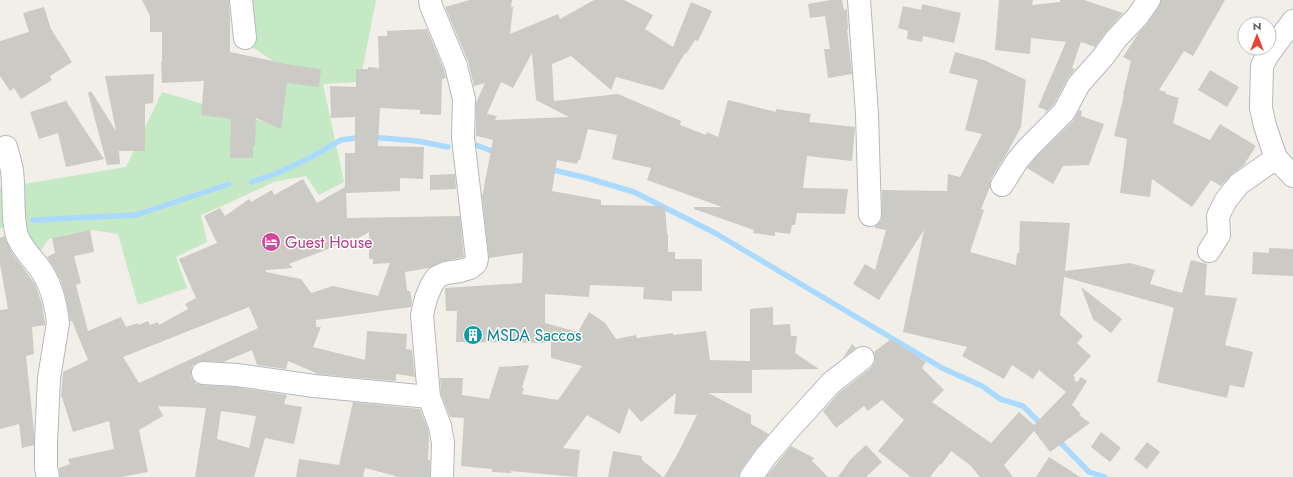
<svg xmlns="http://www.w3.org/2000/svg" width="1293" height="477" font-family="Jost,sans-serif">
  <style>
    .green { fill: #c5e8c5 }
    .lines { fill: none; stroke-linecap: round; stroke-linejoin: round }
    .stream { stroke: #aadaff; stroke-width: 5.5 }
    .building { fill: #cccac5; fill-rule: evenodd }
    .minor-casing { stroke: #b5b8bc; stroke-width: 24 }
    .minor { stroke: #fff; stroke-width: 22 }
    .labels { text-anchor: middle; stroke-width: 3; stroke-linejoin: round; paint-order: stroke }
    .hotel-label { font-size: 16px; fill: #b23c85; stroke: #fff; text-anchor: start }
    .culture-label { font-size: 16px; fill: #0d838f; stroke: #fff; text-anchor: start }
  </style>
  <rect width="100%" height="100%" fill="#f1efe8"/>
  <path class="green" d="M 244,0 L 376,0 L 360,82 L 323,84 L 344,182 L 319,195 L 306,176 L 274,182 L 222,206 L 201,215 L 207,242 L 176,257 L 187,288 L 138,305 L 118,234 L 92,230 L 68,234 L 49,239 L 38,254 L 17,229 L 0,228 L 0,188 L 126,167 L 162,92 L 279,126 L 285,69 L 252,47 Z"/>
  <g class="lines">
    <path class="stream" d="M 371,137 L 417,141 L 448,147
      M 476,145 L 497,153
      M 549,169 L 587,178 L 634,192 L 715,233 L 942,368 L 982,386 L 1000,399 L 1023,406 L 1043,426
      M 251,182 L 275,174 L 308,159 L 341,140 L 362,137
      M 33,220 L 136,215 L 229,184
      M 1057,439 L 1089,472 L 1105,477"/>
  </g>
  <path class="building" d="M 142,0 L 229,0 L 230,17 L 230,52 L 291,65 L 321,69 L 319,87 L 287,83 L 281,129 L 256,118 L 255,146 L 253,146 L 253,158 L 230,158 L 231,119 L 201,115 L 204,81 L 162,83 L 161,62 L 162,62 L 162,32 L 150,32 L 150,16 Z
    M 470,0 L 512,0 L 511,7 L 513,7 L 510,34 L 558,14 L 560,19 L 594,0 L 624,0 L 653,15 L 645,29 L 673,47 L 691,2 L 712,11 L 698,41 L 695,40 L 686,54 L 685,53 L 663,90 L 616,77 L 611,90 L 571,56 L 552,64 L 554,101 L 618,94 L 681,121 L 680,125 L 706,135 L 707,132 L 718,137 L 728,100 L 776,112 L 776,109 L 811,114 L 809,122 L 855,127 L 852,161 L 807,156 L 803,188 L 848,189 L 845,214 L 797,213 L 795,225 L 792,225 L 790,234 L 775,232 L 775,236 L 753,233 L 754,230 L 694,209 L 694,207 L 722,207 L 647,180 L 651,168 L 612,159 L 617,135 L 588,129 L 580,160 L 578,160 L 577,164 L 557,160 L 552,191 L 601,200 L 601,205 L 665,206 L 667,234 L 668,234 L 668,252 L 675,252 L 675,259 L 702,259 L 702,291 L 672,291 L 672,301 L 643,299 L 644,287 L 590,285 L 589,297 L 545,294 L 545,323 L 578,332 L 589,312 L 605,323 L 616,339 L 636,335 L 637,338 L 673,333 L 673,335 L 706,331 L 710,360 L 750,361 L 750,309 L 773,307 L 773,325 L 790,324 L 791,336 L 797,336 L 795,353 L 819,369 L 752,370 L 752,393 L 708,393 L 751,415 L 751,424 L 769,434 L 756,449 L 741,470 L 739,477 L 664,477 L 678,453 L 697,415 L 674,414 L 676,393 L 641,422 L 629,408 L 620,434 L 587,415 L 563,448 L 580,450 L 577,477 L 511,471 L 511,473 L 492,472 L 492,469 L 461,466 L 464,418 L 450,417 L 441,394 L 440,378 L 463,378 L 462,395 L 489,399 L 499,367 L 529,365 L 522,388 L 524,388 L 522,394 L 558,400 L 582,366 L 551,358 L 551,343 L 456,342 L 457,311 L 446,311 L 445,288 L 522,283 L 523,253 L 489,258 L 482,197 L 493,140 L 477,136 L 476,137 L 476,103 L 485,83 L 474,86 L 468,61 L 445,7 ZM 532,53 L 536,100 L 569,117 L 495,120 L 497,116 L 487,114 L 501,82 L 513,88 Z
    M 831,0 L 842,0 L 844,10 L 847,9 L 848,29 L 847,29 L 852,74 L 828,78 L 824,49 L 830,49 L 825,16 L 810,18 L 808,4 Z
    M 999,0 L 1033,0 L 1032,5 L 1060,2 L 1060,0 L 1084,0 L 1123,13 L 1106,32 L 1095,47 L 1081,42 L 1072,68 L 1075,69 L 1068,78 L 1054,104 L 1045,113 L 1046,110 L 1038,107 L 1066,42 L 1031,38 L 1030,54 L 995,50 Z
    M 1161,0 L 1225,0 L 1193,56 L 1184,51 L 1159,90 L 1166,92 L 1166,94 L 1179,98 L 1173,123 L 1210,140 L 1220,124 L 1256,146 L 1244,165 L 1232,174 L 1221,186 L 1211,180 L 1192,207 L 1152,179 L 1150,197 L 1120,193 L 1127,139 L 1114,136 L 1124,95 L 1123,95 L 1131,61 L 1123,57 L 1138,34 L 1147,24 L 1159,7 Z
    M 922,4 L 961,13 L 954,43 L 923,36 L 922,42 L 907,39 L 908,31 L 898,28 L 903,6 L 921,10 Z
    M 44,7 L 51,29 L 72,62 L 50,76 L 52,80 L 21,99 L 14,88 L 10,91 L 0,76 L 0,41 L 29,32 L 23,13 Z
    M 427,29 L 444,70 L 446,78 L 442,79 L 441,115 L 420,114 L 420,110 L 380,108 L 378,146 L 424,147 L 423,179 L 400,178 L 400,191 L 346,193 L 347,218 L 460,216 L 464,257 L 441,262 L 429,268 L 405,272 L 407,291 L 410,291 L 412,302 L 411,307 L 316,320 L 316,327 L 321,327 L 313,347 L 365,360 L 367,331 L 407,334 L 406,349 L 412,350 L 415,377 L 396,374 L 396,381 L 316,374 L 316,373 L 288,361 L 286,369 L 257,365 L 252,350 L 223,362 L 204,361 L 198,362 L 192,366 L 191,375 L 190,375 L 196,384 L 202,385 L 236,387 L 287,395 L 284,404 L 302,407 L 294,444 L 265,438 L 254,477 L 195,477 L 206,408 L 158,406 L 163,416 L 139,430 L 148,472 L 121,477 L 60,477 L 59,468 L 70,464 L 68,459 L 114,449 L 109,421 L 73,432 L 62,397 L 61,397 L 63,372 L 88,360 L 72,321 L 70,321 L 66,298 L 61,281 L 53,266 L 47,257 L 55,253 L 52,238 L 90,230 L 94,252 L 74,256 L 81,283 L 76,285 L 88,331 L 121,317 L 126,327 L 138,323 L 138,325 L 148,321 L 150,325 L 158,322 L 159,325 L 188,309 L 185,304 L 196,298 L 179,259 L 217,243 L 204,216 L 220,208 L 225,216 L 249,199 L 251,202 L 272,190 L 274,195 L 303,179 L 317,203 L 345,187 L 345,153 L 355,153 L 355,117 L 331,118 L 330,86 L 356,87 L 356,69 L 368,69 L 368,67 L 379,68 L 378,36 L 387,36 L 387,31 ZM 369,232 L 369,259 L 373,259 L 373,264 L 390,263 L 378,296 L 333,286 L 311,293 L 301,279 L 266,272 L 266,270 L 293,268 L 289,264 L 328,249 L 353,237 L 355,240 ZM 249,307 L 258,328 L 139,383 L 123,357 ZM 221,411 L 256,416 L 249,448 L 217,439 Z
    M 955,52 L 984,60 L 1026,80 L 1021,127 L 1007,153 L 991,179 L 990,187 L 981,209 L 984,210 L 970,252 L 1016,265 L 1017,253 L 1019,253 L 1020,221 L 1070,223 L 1065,271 L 1130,263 L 1155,270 L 1150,284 L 1182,293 L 1191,260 L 1207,264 L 1205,295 L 1237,298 L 1225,345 L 1253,352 L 1244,388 L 1230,385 L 1227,398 L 1157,382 L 1174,308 L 1168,306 L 1064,277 L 1060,315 L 1083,336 L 1077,343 L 1091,356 L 1073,376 L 1075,377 L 1074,380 L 1077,382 L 1081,377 L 1087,381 L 1072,405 L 1081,414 L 1079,415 L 1090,423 L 1050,452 L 1034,431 L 1004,465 L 1013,477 L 980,477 L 970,465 L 951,451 L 941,465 L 940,464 L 930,477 L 911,477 L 878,451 L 904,420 L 882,400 L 868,411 L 864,406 L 836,428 L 823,411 L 840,392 L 871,368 L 875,362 L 875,357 L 874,352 L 891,339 L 926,362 L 922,368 L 944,390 L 932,402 L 991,443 L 1019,412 L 1034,425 L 1066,392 L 1039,370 L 1033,379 L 1012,365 L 1004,379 L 962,356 L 967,347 L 903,332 L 924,230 L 879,300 L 853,284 L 865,264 L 875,270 L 886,230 L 875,228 L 875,226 L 881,221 L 882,215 L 882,190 L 947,191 L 948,174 L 960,177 L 982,134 L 965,130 L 978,80 L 949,73 Z
    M 1210,70 L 1239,87 L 1227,107 L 1198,90 Z
    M 154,74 L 153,103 L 145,104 L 145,151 L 119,151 L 120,164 L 107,165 L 88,93 L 91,91 L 116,131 L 105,76 Z
    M 66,101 L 104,159 L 66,167 L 58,133 L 39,139 L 30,112 Z
    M 1079,110 L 1082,111 L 1081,116 L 1104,124 L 1089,165 L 1063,166 L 1053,184 L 1027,168 L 1037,156 L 1073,121 Z
    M 455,174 L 456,189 L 430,190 L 430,175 Z
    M 4,236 L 12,253 L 35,284 L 42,304 L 45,323 L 45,325 L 32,327 L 34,354 L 26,356 L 34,431 L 34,445 L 22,448 L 19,424 L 0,429 L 0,310 L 8,309 L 0,264 L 0,238 Z
    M 1269,248 L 1293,249 L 1293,276 L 1252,274 L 1253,252 L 1269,253 Z
    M 1081,287 L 1122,319 L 1111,333 L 1093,319 Z
    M 852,344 L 856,348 L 843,358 Z
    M 353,402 L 420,409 L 428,429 L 429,437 L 428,460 L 430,460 L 430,477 L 399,477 L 365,468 L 363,477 L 296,477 L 299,459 L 339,465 Z
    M 1101,432 L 1121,448 L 1110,462 L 1091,447 Z
    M 1147,442 L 1160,452 L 1147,469 L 1134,459 Z
    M 866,445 L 882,462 L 866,477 L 838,477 L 850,460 Z
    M 791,446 L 814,458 L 812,461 L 828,477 L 766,477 Z
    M 613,451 L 642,456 L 642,460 L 663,477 L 608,477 Z
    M 1049,457 L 1080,477 L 1036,477 Z"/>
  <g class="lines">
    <g class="minor-casing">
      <path id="minor" d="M 241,0 L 245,38
        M 430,0 L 431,6 L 456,66 L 464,99 L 463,138 L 477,258 L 476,263 L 470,268 L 460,271 L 446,273 L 437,277 L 432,284 L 426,298 L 422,315 L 429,397 L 440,426 L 443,443 L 442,477
        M 859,0 L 867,114 L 870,215
        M 1293,21 L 1267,56 L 1262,66 L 1261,108 L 1265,126 L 1276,158 L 1293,176
        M 6,147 C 8,155 11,163 12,171 C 15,191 11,220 18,238 C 23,249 31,257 38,266 C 50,281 56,304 58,323 L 49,378 L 46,442 L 46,468 L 48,477
        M 1002,185 L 1017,161 L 1028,148 L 1064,112 L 1079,84 L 1103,57 L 1116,39 L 1137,17 L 1149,0
        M 1209,251 L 1219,235 L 1218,216 L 1226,200 L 1239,184 L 1276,158
        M 203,373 L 237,375 L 314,386 L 429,397
        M 751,477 L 766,456 L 791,427 L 831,383 L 863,358"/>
    </g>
    <use href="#minor" class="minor"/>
  </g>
  <defs>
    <g id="hotel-disc" transform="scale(1)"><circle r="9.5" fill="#d1479c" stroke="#fff"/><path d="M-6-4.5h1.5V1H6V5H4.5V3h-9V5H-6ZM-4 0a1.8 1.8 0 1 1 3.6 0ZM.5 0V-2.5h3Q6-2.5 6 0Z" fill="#fff"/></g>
    <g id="building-disc" transform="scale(1)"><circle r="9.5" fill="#0f9aa8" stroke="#fff"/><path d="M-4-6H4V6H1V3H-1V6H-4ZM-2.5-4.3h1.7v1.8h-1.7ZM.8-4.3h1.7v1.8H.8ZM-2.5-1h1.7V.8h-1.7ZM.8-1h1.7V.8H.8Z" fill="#fff"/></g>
  </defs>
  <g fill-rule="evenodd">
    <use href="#hotel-disc" x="271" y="242"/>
    <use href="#building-disc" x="473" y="335"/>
  </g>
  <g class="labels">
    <g class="hotel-label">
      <text x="285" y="248">Guest House</text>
    </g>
    <g class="culture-label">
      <text x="487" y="341">MSDA Saccos</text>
    </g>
  </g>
  <g transform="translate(1257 36)"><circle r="19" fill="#ffffff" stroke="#bfc1c3"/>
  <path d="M0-3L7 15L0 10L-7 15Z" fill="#ea4335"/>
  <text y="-6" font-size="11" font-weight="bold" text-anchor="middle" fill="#5f6368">N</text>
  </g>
</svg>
